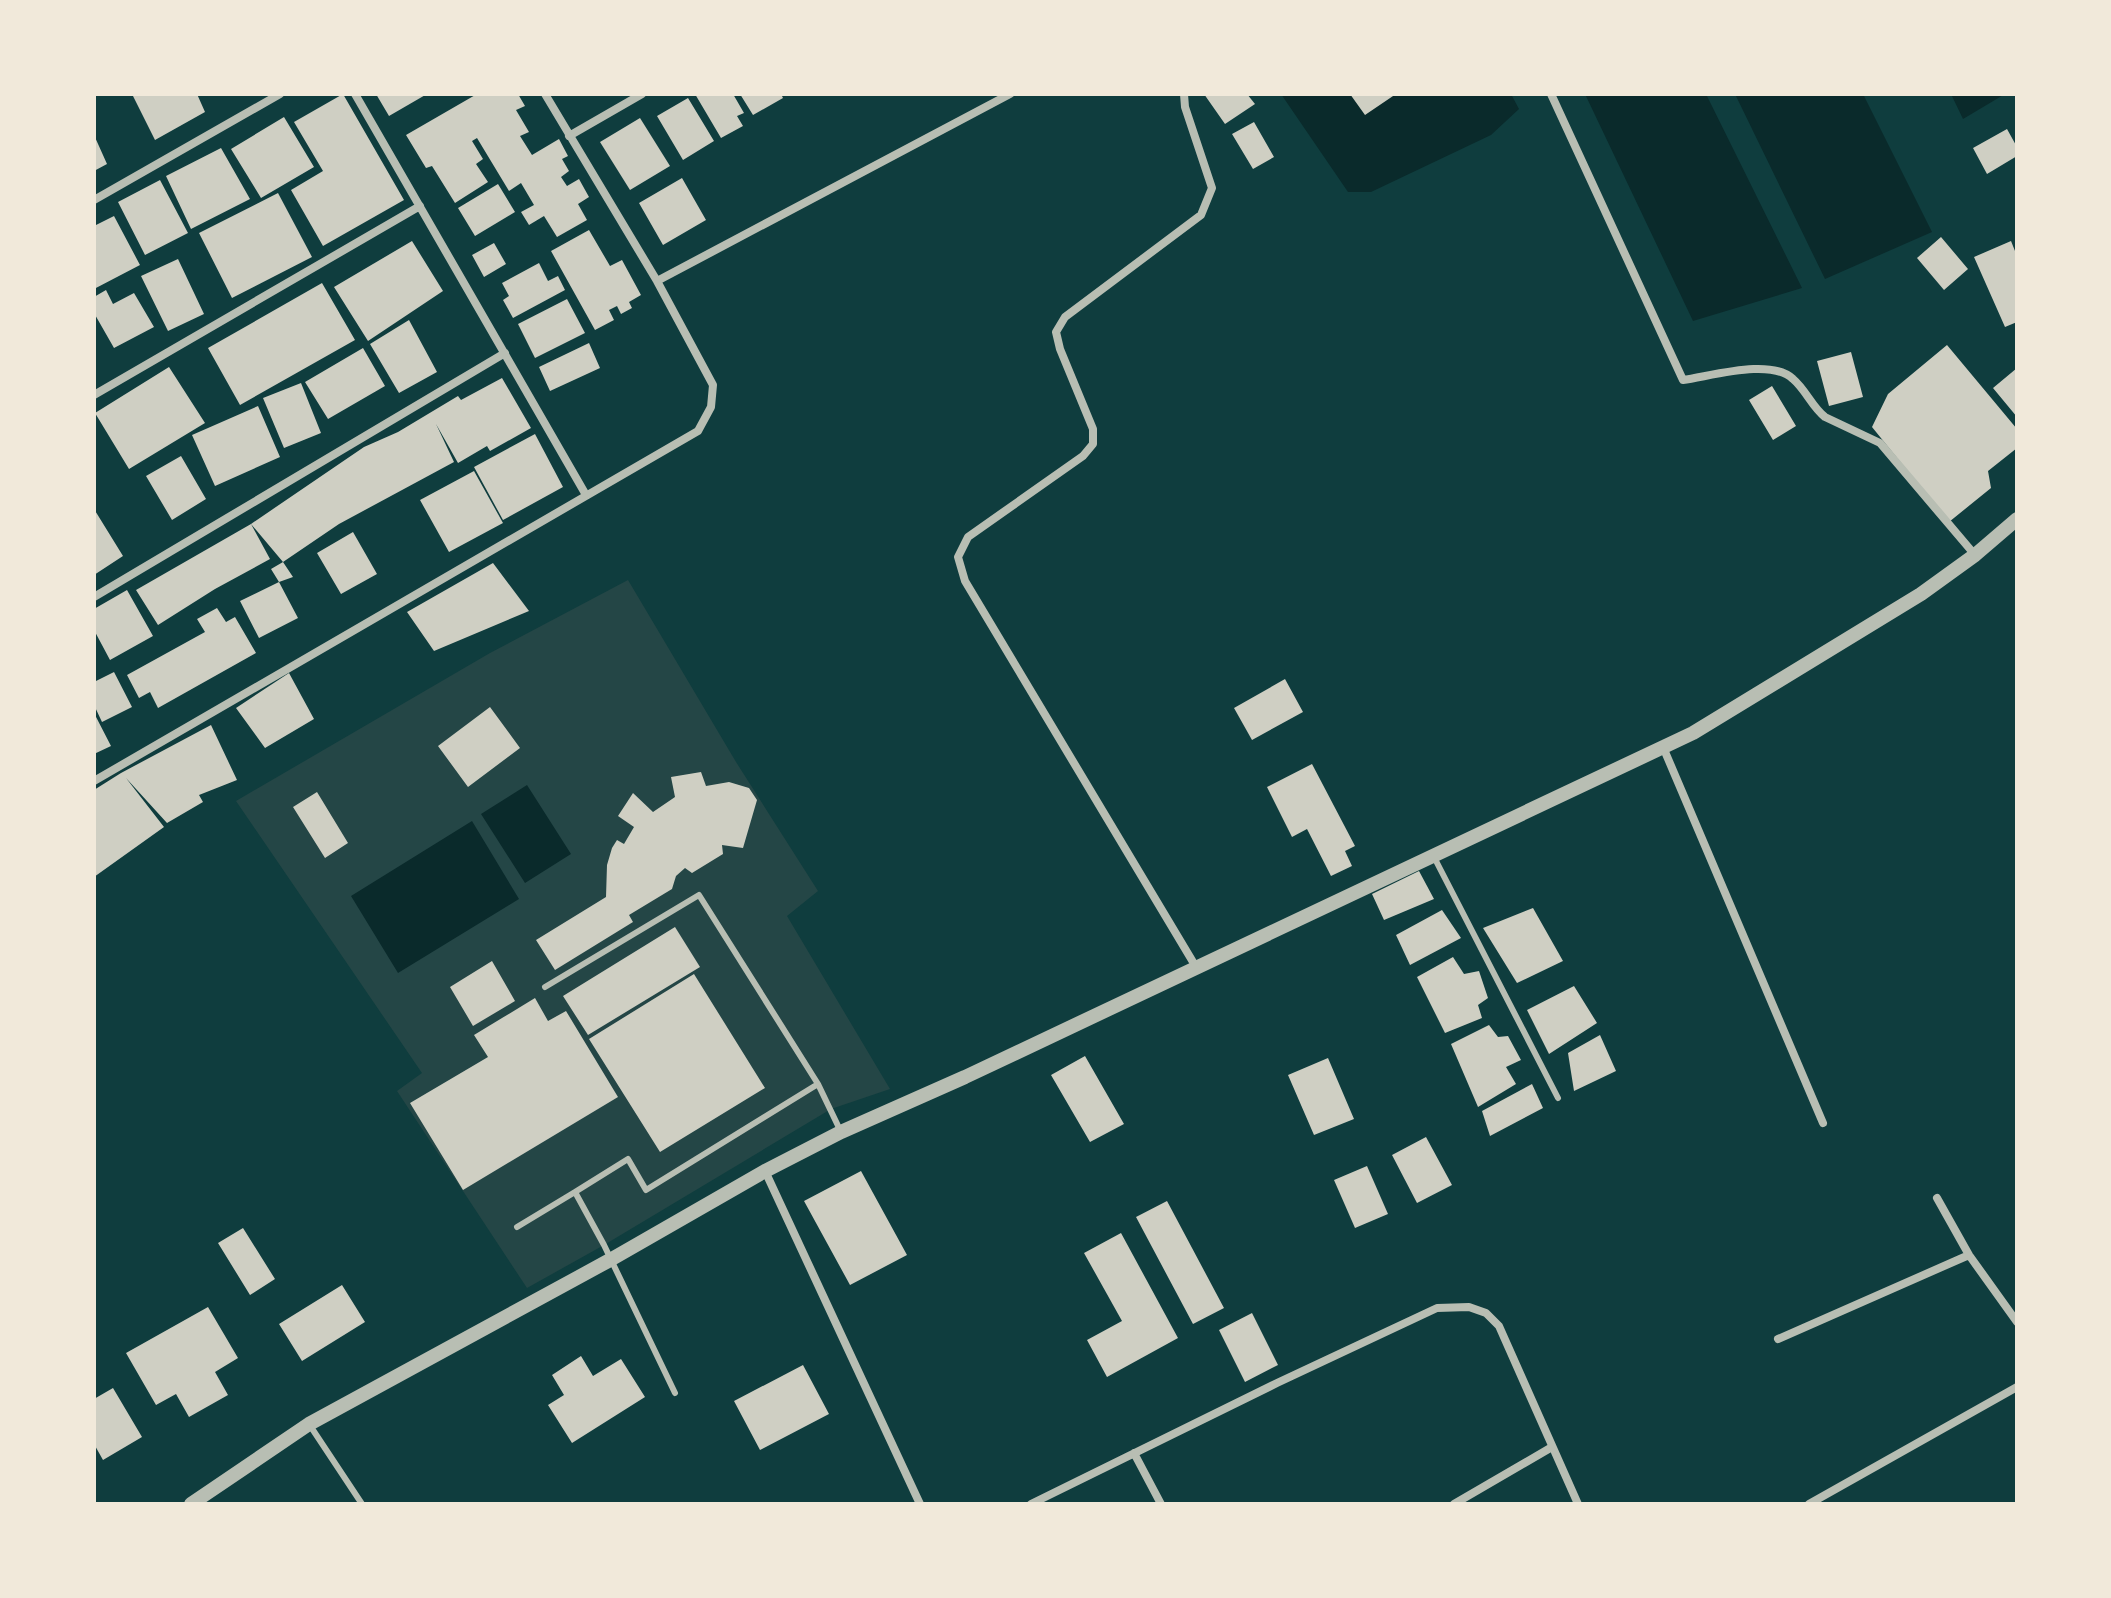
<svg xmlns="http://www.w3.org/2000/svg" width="2111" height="1598" font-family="'Titillium Web',sans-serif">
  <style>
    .green { fill: #244646 }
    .water { fill: #0a2a2b }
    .building { fill: #cfcfc3 }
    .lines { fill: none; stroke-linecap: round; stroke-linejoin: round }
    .service { stroke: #b8beb3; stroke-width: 6 }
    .minor { stroke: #b8beb3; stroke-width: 8 }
    .tertiary { stroke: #b8beb3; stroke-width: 14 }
  </style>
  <rect width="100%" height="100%" fill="#0f3d3e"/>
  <path class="green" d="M 628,580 L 736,762 L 818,891 L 787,916 L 890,1089 L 831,1109 L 604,1245 L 527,1288 L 397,1091 L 422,1073 L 236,801 L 490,653 Z"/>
  <path class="water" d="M 1281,94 L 1511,94 L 1519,109 L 1491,135 L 1371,192 L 1348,192 Z
    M 1585,94 L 1706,94 L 1802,288 L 1693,321 Z
    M 1735,94 L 1863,94 L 1932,232 L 1825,279 Z
    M 1951,94 L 2005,94 L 1963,119 Z
    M 527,785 L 571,854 L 525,883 L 481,814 Z
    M 472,821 L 519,899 L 398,973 L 351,896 Z"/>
  <path class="building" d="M 132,94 L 197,94 L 205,112 L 155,140 Z
    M 343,94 L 404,200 L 323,246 L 291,190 L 323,171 L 294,122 Z
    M 376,94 L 427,94 L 389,116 Z
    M 477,94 L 518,94 L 525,106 L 516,110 L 529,132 L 520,136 L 532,155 L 559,139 L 568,156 L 562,159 L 569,171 L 561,177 L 567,186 L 579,179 L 589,197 L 578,204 L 587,220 L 557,237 L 544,216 L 529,225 L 521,212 L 534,205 L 521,183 L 509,191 L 477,138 L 472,141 L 483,159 L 476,164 L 488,182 L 455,203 L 432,166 L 426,168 L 406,135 Z
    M 695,94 L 733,94 L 744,113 L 737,116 L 743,126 L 721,138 Z
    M 740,94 L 781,94 L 783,98 L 753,115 Z
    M 1204,94 L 1247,94 L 1255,104 L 1225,124 Z
    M 1350,94 L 1396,94 L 1365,115 Z
    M 688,98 L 714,141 L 683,160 L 657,116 Z
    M 284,117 L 314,167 L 261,198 L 231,149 Z
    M 640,118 L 670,166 L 630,190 L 600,142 Z
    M 1254,122 L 1274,157 L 1253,169 L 1232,134 Z
    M 2007,129 L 2017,147 L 2017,156 L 1987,174 L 1973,148 Z
    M 94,135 L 107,164 L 94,171 Z
    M 221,148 L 250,199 L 191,229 L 166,176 Z
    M 682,178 L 706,220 L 663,245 L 639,203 Z
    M 160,180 L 188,233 L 145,255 L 118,202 Z
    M 498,184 L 515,212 L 475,236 L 458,208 Z
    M 278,193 L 312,257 L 232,298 L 199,233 Z
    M 114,216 L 140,265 L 94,289 L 94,226 Z
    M 589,230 L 610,266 L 622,260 L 641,295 L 629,302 L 632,308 L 621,314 L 617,306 L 609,310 L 614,320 L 595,330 L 551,251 Z
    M 1941,237 L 1968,269 L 1944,290 L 1917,258 Z
    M 412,241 L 443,291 L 368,341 L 334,287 Z
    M 2011,241 L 2017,256 L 2017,322 L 2005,327 L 1974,257 Z
    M 494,243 L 506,264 L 484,277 L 472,255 Z
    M 178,259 L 204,314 L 168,331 L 141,276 Z
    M 539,263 L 548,281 L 558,276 L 565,290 L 513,318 L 503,300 L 509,296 L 502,283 Z
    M 322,283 L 355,340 L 240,405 L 208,348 Z
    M 106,290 L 113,304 L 134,293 L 154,327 L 114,348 L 94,313 L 94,297 Z
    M 567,299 L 585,333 L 535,358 L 518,324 Z
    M 409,320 L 437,372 L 399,393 L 370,344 Z
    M 589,343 L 600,368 L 550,391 L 539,367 Z
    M 1947,345 L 2017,429 L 2017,448 L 1988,471 L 1991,488 L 1949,522 L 1872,427 L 1888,394 Z
    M 363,348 L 385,386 L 328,419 L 305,382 Z
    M 1851,352 L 1863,397 L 1829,406 L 1817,361 Z
    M 169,367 L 205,423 L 129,469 L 95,413 Z
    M 2017,368 L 2017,417 L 1993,388 Z
    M 502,378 L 531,428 L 490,451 L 487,446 L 458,463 L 436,424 L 454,462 L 339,524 L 283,562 L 251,524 L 270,559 L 215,589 L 158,625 L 136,590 L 251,524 L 364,447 L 398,432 L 458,396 L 461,400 Z
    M 301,383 L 321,433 L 284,448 L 263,398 Z
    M 1772,386 L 1796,426 L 1773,440 L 1749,400 Z
    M 258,406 L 280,457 L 215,486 L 192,435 Z
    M 535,434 L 563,487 L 503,520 L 474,467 Z
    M 181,456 L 206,499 L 172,520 L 146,476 Z
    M 474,471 L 503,523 L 449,552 L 420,500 Z
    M 94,509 L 123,556 L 94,575 Z
    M 353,532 L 377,574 L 341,594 L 317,553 Z
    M 283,562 L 293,577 L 279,582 L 298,618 L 259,638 L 240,601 L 279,582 L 271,569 Z
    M 493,563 L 529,611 L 434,651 L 407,612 Z
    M 127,590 L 153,636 L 110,660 L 94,630 L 94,609 Z
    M 217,608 L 226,622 L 235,617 L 256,653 L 158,708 L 150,692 L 139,698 L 127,675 L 205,632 L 197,619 Z
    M 114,672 L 132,707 L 102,722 L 94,705 L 94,682 Z
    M 289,673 L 314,719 L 265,748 L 236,708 Z
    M 1285,679 L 1303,712 L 1252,740 L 1234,708 Z
    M 490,707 L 520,748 L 468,787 L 438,746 Z
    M 94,713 L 111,746 L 94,754 Z
    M 211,725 L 237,780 L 199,795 L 203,802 L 167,823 L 126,778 L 164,827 L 94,877 L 94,790 L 121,773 Z
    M 1312,764 L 1355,846 L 1345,851 L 1352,866 L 1331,876 L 1307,829 L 1292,837 L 1267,787 Z
    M 701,772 L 706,786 L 729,782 L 749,788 L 757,800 L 743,848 L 722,845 L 723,854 L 692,873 L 685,868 L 676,876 L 672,889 L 629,915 L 633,922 L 555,970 L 536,940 L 606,897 L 607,865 L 612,848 L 617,840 L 624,844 L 634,827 L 618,816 L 633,793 L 653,812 L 675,797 L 671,777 Z
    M 317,792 L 348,843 L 325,858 L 293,807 Z
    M 1419,871 L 1434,899 L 1384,920 L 1372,894 Z
    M 1533,908 L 1563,961 L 1517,983 L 1483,928 Z
    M 1442,910 L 1461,938 L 1410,965 L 1396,935 Z
    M 675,927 L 700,967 L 588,1035 L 563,996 Z
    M 1453,957 L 1464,974 L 1479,971 L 1488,998 L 1478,1005 L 1482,1018 L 1445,1033 L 1417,977 Z
    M 492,961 L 515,1001 L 473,1026 L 450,987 Z
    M 694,974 L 765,1088 L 660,1152 L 589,1039 Z
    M 1574,986 L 1597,1023 L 1549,1054 L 1527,1010 Z
    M 535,998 L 548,1021 L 566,1011 L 618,1097 L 463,1190 L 410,1103 L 488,1057 L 474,1035 Z
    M 1489,1025 L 1498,1037 L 1508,1036 L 1521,1060 L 1506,1067 L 1516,1084 L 1478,1107 L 1451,1044 Z
    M 1600,1035 L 1616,1071 L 1574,1091 L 1568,1053 Z
    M 1085,1056 L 1124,1124 L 1090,1142 L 1051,1075 Z
    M 1328,1058 L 1354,1119 L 1314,1135 L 1288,1075 Z
    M 1532,1084 L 1543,1108 L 1490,1136 L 1482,1111 Z
    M 1426,1137 L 1452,1185 L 1417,1203 L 1392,1155 Z
    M 1367,1166 L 1388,1214 L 1355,1228 L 1334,1180 Z
    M 861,1171 L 907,1255 L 850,1285 L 804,1201 Z
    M 1167,1201 L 1224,1308 L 1193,1324 L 1136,1217 Z
    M 243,1228 L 275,1279 L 250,1295 L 218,1243 Z
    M 1121,1233 L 1178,1338 L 1107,1377 L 1087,1340 L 1122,1321 L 1084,1253 Z
    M 342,1285 L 365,1322 L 302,1361 L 279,1324 Z
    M 208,1307 L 238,1358 L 215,1372 L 228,1395 L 189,1417 L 176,1394 L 156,1405 L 126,1353 Z
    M 1252,1313 L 1278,1365 L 1245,1382 L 1219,1330 Z
    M 581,1356 L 593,1376 L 621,1359 L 645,1397 L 572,1443 L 548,1405 L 564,1395 L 552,1375 Z
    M 803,1365 L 829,1414 L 760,1450 L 734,1401 Z
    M 113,1388 L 142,1437 L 103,1460 L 94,1444 L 94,1399 Z"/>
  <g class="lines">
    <path class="service" d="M 1434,857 L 1558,1098
      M 545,987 L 699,895 L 818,1084 L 841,1132
      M 575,1192 L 628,1159 L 646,1190 L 818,1084
      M 517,1227 L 575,1192 L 604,1245 L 675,1393
      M 309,1424 L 362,1504"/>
    <path class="minor" d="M 355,94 L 586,495
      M 1184,94 L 1185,107 L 1212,188 L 1201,215 L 1065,317 L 1056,332 L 1060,349 L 1093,429 L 1093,444 L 1083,456 L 968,537 L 958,557 L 965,581 L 1196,967
      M 1551,94 L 1683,380 C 1712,376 1771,358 1793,379 C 1806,390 1812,407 1825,417 L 1880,443 L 1975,555
      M 569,136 L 642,94
      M 94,200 L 280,94
      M 657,281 L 1010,94
      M 94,395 L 420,206
      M 94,597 L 505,353
      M 1663,747 L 1823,1123
      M 94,781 L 698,431 L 711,407 L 713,385 L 657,281 L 545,94
      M 765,1171 L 920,1504
      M 1937,1198 L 1969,1255 L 2017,1322
      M 1778,1339 L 1969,1255
      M 1134,1453 L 1161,1504
      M 1031,1504 L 1277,1383 L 1437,1308 L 1469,1307 L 1486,1313 L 1499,1326 L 1578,1504
      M 1454,1504 L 1552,1447
      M 1809,1504 L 2017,1387"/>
    <path class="tertiary" d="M 191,1504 L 309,1424 L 610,1260 L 765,1171 L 841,1132 L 965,1077 L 1693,733 L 1921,594 L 1975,555 L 2017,519"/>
  </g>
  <rect width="2111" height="1598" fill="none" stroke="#f1e9da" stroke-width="192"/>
</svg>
